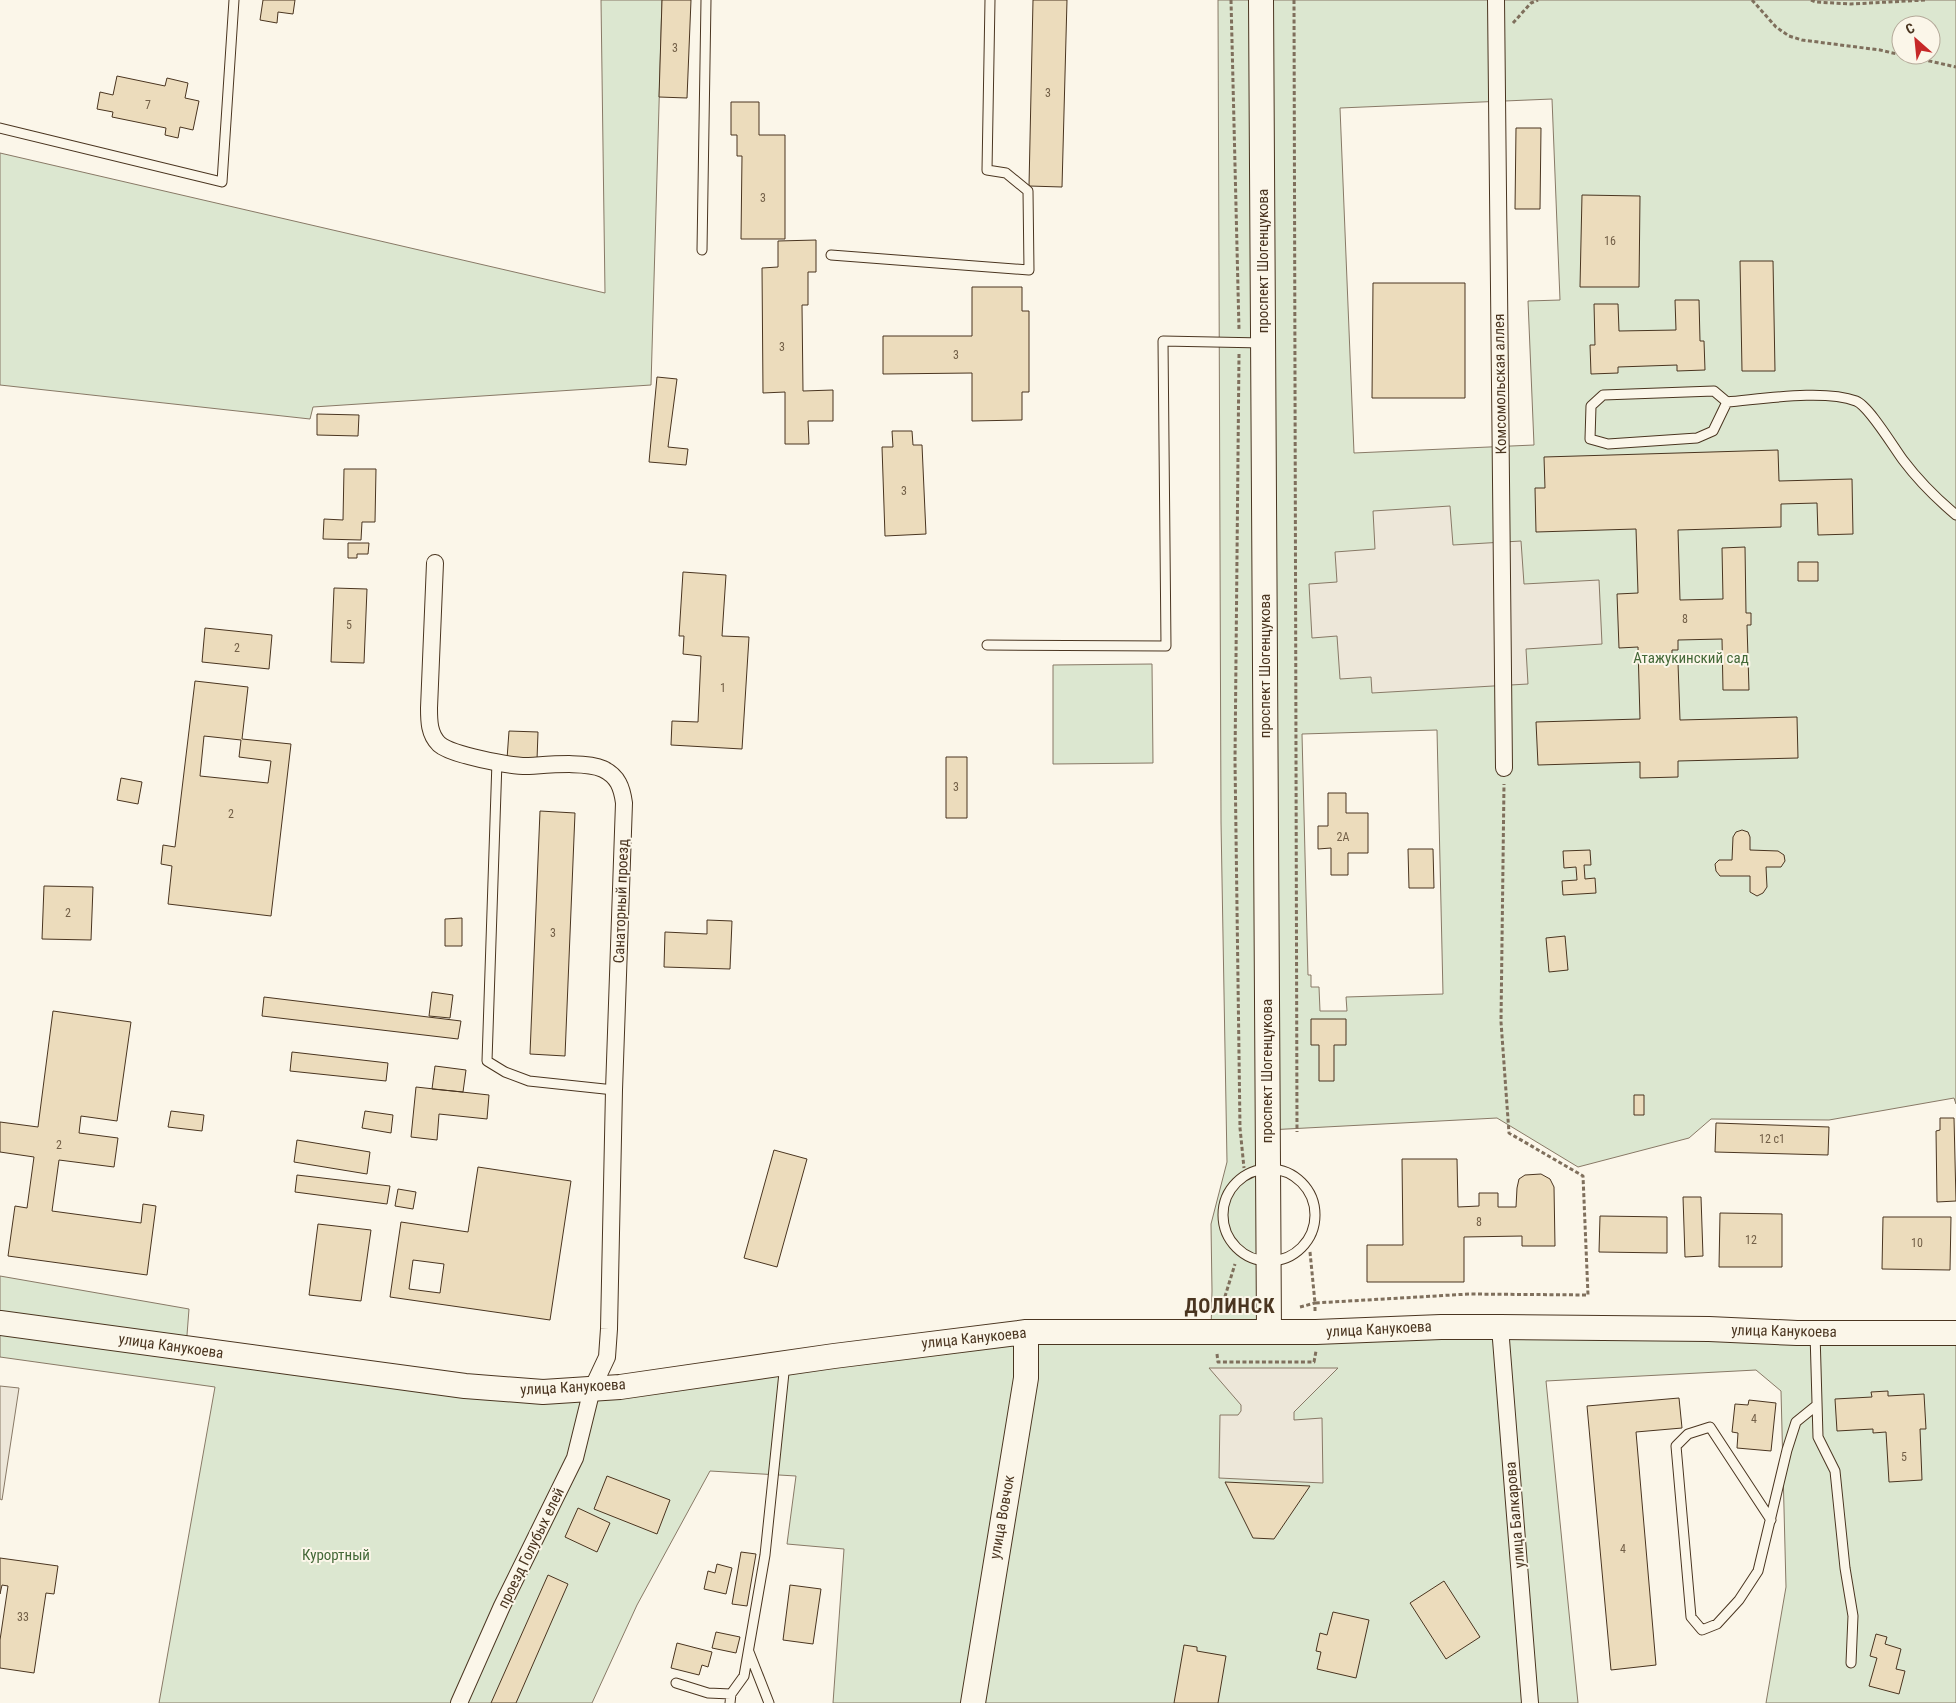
<svg xmlns="http://www.w3.org/2000/svg" width="1956" height="1703" font-family="'Roboto Condensed',sans-serif">
  <style>
    .green { fill: #dce7d0; stroke: #887966; fill-rule: evenodd }
    .parking { fill: #ede7d9; stroke: #887966 }
    .building { fill: #ecdcbc; stroke: #4a3520; fill-rule: evenodd }
    .lines { fill: none; stroke-linecap: round; stroke-linejoin: round }
    .lane-casing { stroke: #4a3520; stroke-width: 11 }
    .street-casing { stroke: #4a3520; stroke-width: 18 }
    .secondary-casing { stroke: #4a3520; stroke-width: 26 }
    .path { stroke: #7f6f5c; stroke-width: 3; stroke-dasharray: 4 2.5; stroke-linecap: butt }
    .lane { stroke: #fbf6e9; stroke-width: 9 }
    .street { stroke: #fbf6e9; stroke-width: 16 }
    .secondary { stroke: #fbf6e9; stroke-width: 24 }
    .labels { text-anchor: middle; stroke-width: 4; stroke-linejoin: round; paint-order: stroke }
    .number-label { font-size: 12px; fill: #725f47 }
    .street-label { font-size: 15px; fill: #4a3520; stroke: #fbf6e9 }
    .park-label { font-size: 15px; fill: #436837; stroke: #fbf6e9 }
    .district-label { font-size: 20px; font-weight: bold; letter-spacing: 1px; fill: #4a3520; stroke: #fbf6e9 }
  </style>
  <rect width="100%" height="100%" fill="#fbf6e9"/>
  <path class="green" d="M 601,0 L 662,0 L 651,385 L 313,407 L 310,419 L 0,385 L 0,153 L 605,293 Z
    M 1218,0 L 1956,0 L 1956,1104 L 1954,1098 L 1829,1120 L 1711,1119 L 1689,1138 L 1578,1167 L 1497,1118 L 1268,1130 L 1269,1332 L 1956,1333 L 1956,1703 L 1766,1703 L 1786,1587 L 1781,1391 L 1756,1370 L 1546,1381 L 1578,1703 L 833,1703 L 844,1549 L 787,1544 L 796,1476 L 710,1471 L 637,1605 L 592,1703 L 159,1703 L 215,1387 L 0,1357 L 0,1276 L 189,1309 L 186,1348 L 504,1390 L 834,1356 L 1211,1332 L 1212,1291 L 1211,1224 L 1227,1162 L 1221,822 ZM 1901,25 L 1931,25 L 1931,55 L 1901,55 ZM 1552,99 L 1560,300 L 1528,301 L 1534,445 L 1354,453 L 1340,108 ZM 1437,730 L 1443,994 L 1346,997 L 1347,1011 L 1320,1011 L 1319,987 L 1311,987 L 1311,975 L 1308,975 L 1302,734 Z
    M 1152,664 L 1153,763 L 1053,764 L 1053,665 Z"/>
  <path class="parking" d="M 1450,506 L 1453,545 L 1521,541 L 1524,584 L 1599,580 L 1602,644 L 1526,649 L 1528,684 L 1372,693 L 1371,677 L 1340,679 L 1337,636 L 1312,638 L 1309,584 L 1337,582 L 1335,552 L 1375,549 L 1373,511 Z
    M 1209,1368 L 1338,1368 L 1294,1412 L 1294,1420 L 1322,1418 L 1323,1483 L 1219,1478 L 1220,1415 L 1238,1415 L 1241,1411 L 1241,1405 Z
    M 0,1386 L 19,1388 L 2,1500 L 0,1499 Z"/>
  <path class="building" d="M 263,0 L 295,0 L 293,14 L 278,12 L 277,23 L 260,20 Z
    M 662,0 L 691,0 L 687,98 L 659,97 Z
    M 1033,0 L 1067,0 L 1062,187 L 1029,186 Z
    M 117,76 L 165,86 L 167,78 L 188,83 L 185,98 L 199,101 L 193,130 L 180,127 L 178,138 L 165,135 L 166,128 L 112,117 L 113,112 L 97,109 L 100,92 L 113,95 Z
    M 731,102 L 759,102 L 759,135 L 785,135 L 785,239 L 741,239 L 742,156 L 737,156 L 737,135 L 731,135 Z
    M 1516,128 L 1541,128 L 1540,209 L 1515,209 Z
    M 1582,195 L 1640,196 L 1639,287 L 1580,287 Z
    M 816,240 L 816,272 L 808,272 L 808,305 L 802,305 L 803,391 L 833,390 L 833,421 L 808,421 L 809,444 L 785,444 L 785,392 L 763,393 L 762,268 L 778,267 L 778,241 Z
    M 1740,261 L 1773,261 L 1775,371 L 1742,371 Z
    M 1373,283 L 1465,283 L 1465,398 L 1372,398 Z
    M 972,287 L 1022,287 L 1022,311 L 1029,311 L 1029,392 L 1022,392 L 1022,420 L 972,421 L 972,373 L 883,374 L 883,336 L 972,336 Z
    M 1675,300 L 1699,300 L 1700,341 L 1704,341 L 1705,370 L 1677,371 L 1677,365 L 1618,367 L 1618,373 L 1591,374 L 1590,345 L 1595,345 L 1594,304 L 1618,304 L 1619,331 L 1676,330 Z
    M 657,377 L 677,379 L 668,447 L 688,449 L 686,465 L 649,462 Z
    M 317,414 L 359,415 L 358,436 L 317,435 Z
    M 892,431 L 912,431 L 913,445 L 922,445 L 926,534 L 885,536 L 882,447 L 893,447 Z
    M 1778,450 L 1779,481 L 1852,479 L 1853,534 L 1818,535 L 1817,503 L 1781,504 L 1781,527 L 1678,530 L 1680,600 L 1723,599 L 1722,548 L 1745,547 L 1746,613 L 1751,613 L 1751,625 L 1747,625 L 1749,690 L 1723,690 L 1722,639 L 1678,640 L 1678,650 L 1672,650 L 1672,664 L 1678,663 L 1680,720 L 1797,717 L 1798,758 L 1678,761 L 1678,777 L 1640,778 L 1640,762 L 1538,765 L 1536,722 L 1640,719 L 1638,647 L 1619,648 L 1617,594 L 1638,593 L 1636,529 L 1536,532 L 1535,488 L 1545,488 L 1544,457 Z
    M 344,469 L 376,469 L 375,522 L 362,522 L 361,540 L 323,539 L 324,519 L 343,520 Z
    M 348,543 L 369,543 L 368,554 L 357,554 L 357,558 L 348,558 Z
    M 1798,562 L 1818,562 L 1818,581 L 1798,581 Z
    M 683,572 L 726,575 L 722,636 L 749,637 L 742,749 L 671,745 L 672,721 L 698,722 L 701,656 L 683,654 L 684,636 L 679,636 Z
    M 334,588 L 367,589 L 364,663 L 331,662 Z
    M 205,628 L 272,635 L 269,669 L 202,662 Z
    M 195,681 L 248,687 L 242,739 L 291,744 L 271,916 L 168,904 L 172,866 L 161,864 L 163,845 L 175,847 ZM 204,736 L 241,740 L 239,757 L 271,761 L 268,783 L 200,776 Z
    M 509,731 L 538,732 L 537,760 L 507,759 Z
    M 946,757 L 967,757 L 967,818 L 946,818 Z
    M 121,778 L 142,782 L 138,804 L 117,800 Z
    M 1328,793 L 1346,793 L 1346,813 L 1368,813 L 1368,853 L 1348,853 L 1348,875 L 1331,875 L 1331,848 L 1318,849 L 1318,826 L 1328,826 Z
    M 540,811 L 575,813 L 565,1056 L 530,1054 Z
    M 1742,830 L 1748,832 L 1750,837 L 1750,850 L 1778,851 L 1784,855 L 1785,861 L 1781,867 L 1766,867 L 1767,887 L 1763,893 L 1757,896 L 1750,892 L 1750,876 L 1720,876 L 1716,871 L 1715,864 L 1719,860 L 1732,860 L 1733,837 L 1736,832 Z
    M 1408,849 L 1433,849 L 1434,888 L 1409,888 Z
    M 1590,850 L 1591,865 L 1584,865 L 1585,879 L 1595,878 L 1596,893 L 1563,895 L 1562,881 L 1577,880 L 1576,867 L 1564,868 L 1563,851 Z
    M 44,886 L 93,887 L 91,940 L 42,939 Z
    M 462,918 L 462,946 L 445,946 L 445,919 Z
    M 707,920 L 732,921 L 730,969 L 664,967 L 665,932 L 707,934 Z
    M 1565,936 L 1568,970 L 1549,972 L 1546,938 Z
    M 432,992 L 453,995 L 450,1018 L 429,1016 Z
    M 264,997 L 461,1021 L 458,1039 L 262,1016 Z
    M 53,1011 L 131,1022 L 117,1121 L 81,1116 L 79,1133 L 118,1138 L 114,1167 L 59,1160 L 52,1211 L 141,1223 L 143,1204 L 156,1206 L 147,1275 L 8,1256 L 15,1206 L 27,1208 L 34,1157 L 0,1152 L 0,1122 L 38,1127 Z
    M 1311,1019 L 1346,1019 L 1346,1045 L 1334,1045 L 1334,1081 L 1319,1081 L 1319,1045 L 1311,1045 Z
    M 292,1052 L 388,1063 L 386,1081 L 290,1071 Z
    M 435,1066 L 466,1070 L 463,1092 L 432,1089 Z
    M 416,1087 L 489,1095 L 487,1119 L 439,1114 L 437,1140 L 411,1137 Z
    M 1634,1095 L 1644,1095 L 1644,1115 L 1634,1115 Z
    M 171,1111 L 204,1115 L 202,1131 L 168,1127 Z
    M 365,1111 L 393,1115 L 391,1133 L 362,1128 Z
    M 1940,1118 L 1954,1118 L 1956,1201 L 1937,1202 L 1936,1131 L 1940,1130 Z
    M 1716,1123 L 1829,1127 L 1828,1155 L 1715,1152 Z
    M 297,1140 L 370,1152 L 367,1174 L 294,1162 Z
    M 774,1150 L 807,1159 L 777,1267 L 744,1258 Z
    M 1402,1159 L 1457,1159 L 1458,1207 L 1479,1206 L 1479,1193 L 1498,1193 L 1498,1207 L 1516,1207 L 1517,1188 L 1519,1179 L 1525,1175 L 1541,1174 L 1550,1179 L 1554,1187 L 1555,1246 L 1522,1246 L 1522,1236 L 1464,1237 L 1464,1282 L 1367,1282 L 1367,1245 L 1403,1245 Z
    M 478,1167 L 571,1181 L 550,1320 L 390,1297 L 401,1222 L 468,1232 ZM 413,1260 L 444,1264 L 440,1293 L 409,1289 Z
    M 297,1175 L 390,1186 L 387,1204 L 295,1192 Z
    M 398,1189 L 416,1192 L 413,1209 L 395,1206 Z
    M 1683,1197 L 1701,1197 L 1703,1256 L 1685,1257 Z
    M 1720,1213 L 1782,1214 L 1782,1267 L 1719,1267 Z
    M 1600,1216 L 1667,1217 L 1667,1253 L 1599,1252 Z
    M 1883,1217 L 1951,1217 L 1950,1270 L 1882,1269 Z
    M 318,1224 L 371,1230 L 361,1301 L 309,1295 Z
    M 1888,1391 L 1888,1396 L 1924,1394 L 1926,1429 L 1920,1429 L 1922,1480 L 1889,1482 L 1886,1432 L 1873,1433 L 1873,1429 L 1837,1431 L 1835,1399 L 1872,1397 L 1871,1392 Z
    M 1679,1398 L 1682,1428 L 1636,1432 L 1656,1665 L 1611,1670 L 1587,1406 Z
    M 1749,1400 L 1776,1403 L 1771,1451 L 1737,1448 L 1738,1433 L 1732,1432 L 1735,1404 L 1748,1405 Z
    M 607,1476 L 670,1500 L 657,1534 L 594,1509 Z
    M 1225,1482 L 1310,1486 L 1274,1539 L 1253,1538 Z
    M 578,1508 L 610,1523 L 597,1552 L 565,1537 Z
    M 741,1552 L 756,1554 L 747,1606 L 732,1604 Z
    M 0,1558 L 58,1566 L 54,1594 L 46,1593 L 34,1673 L 0,1668 L 0,1640 L 8,1586 L 2,1585 L 0,1594 Z
    M 717,1564 L 732,1568 L 726,1594 L 704,1589 L 708,1571 L 715,1573 Z
    M 548,1575 L 568,1584 L 516,1703 L 491,1703 Z
    M 1444,1581 L 1480,1637 L 1446,1659 L 1410,1603 Z
    M 790,1585 L 821,1589 L 813,1644 L 783,1640 Z
    M 1333,1612 L 1369,1620 L 1356,1678 L 1317,1669 L 1321,1652 L 1316,1651 L 1320,1633 L 1327,1635 Z
    M 716,1632 L 740,1637 L 736,1653 L 712,1648 Z
    M 1876,1634 L 1887,1637 L 1885,1644 L 1901,1649 L 1896,1669 L 1905,1671 L 1899,1694 L 1869,1686 L 1877,1658 L 1870,1656 Z
    M 677,1643 L 712,1652 L 708,1667 L 702,1665 L 699,1675 L 671,1668 Z
    M 1184,1645 L 1197,1647 L 1197,1651 L 1226,1656 L 1218,1703 L 1174,1703 Z"/>
  <g class="lines">
    <g class="lane-casing">
      <path id="lane" d="M 0,128 L 222,182 L 234,0
        M 702,250 L 706,0
        M 831,255 L 1029,270 L 1028,191 L 1006,173 L 987,170 L 990,0
        M 1727,402 L 1713,431 L 1697,438 L 1608,444 L 1590,439 L 1591,406 L 1603,395 L 1714,391 L 1727,402 C 1763,399 1824,389 1856,401 C 1869,406 1894,448 1903,460 C 1918,480 1937,499 1956,515
        M 987,645 L 1166,646 L 1163,341 L 1263,343
        M 497,761 L 487,1061 L 505,1072 L 529,1081 L 614,1090
        M1223 1215a46 46 0 1 1 92 0a46 46 0 1 1-92 0Z
        M 1815,1333 L 1818,1437 L 1835,1471 L 1845,1568 L 1853,1616 L 1851,1663
        M 1771,1520 L 1710,1427 L 1688,1434 L 1676,1446 L 1691,1617 L 1702,1630 L 1717,1624 L 1739,1600 L 1758,1571 L 1787,1450 L 1796,1422 L 1817,1405
        M 749,1652 L 769,1703
        M 676,1683 L 708,1693 L 731,1694
        M 730,1703 L 731,1694 L 744,1676 L 765,1555 L 785,1363"/>
    </g>
    <g class="street-casing">
      <path id="street" d="M 1496,0 L 1504,768
        M 435,563 L 429,708 C 429,721 429,734 439,744 C 451,755 510,766 527,766 C 547,765 586,761 603,769 C 618,776 622,788 624,803 L 614,1090 L 609,1329 L 607,1357 L 592,1389 L 575,1458 L 502,1606 L 459,1703
        M 1500,1327 L 1530,1703"/>
    </g>
    <g class="secondary-casing">
      <path id="secondary" d="M 1261,0 L 1269,1332
        M 0,1323 L 465,1386 L 543,1392 L 620,1387 L 834,1356 L 1026,1332 L 1316,1332 L 1441,1327 L 1500,1327 L 1709,1329 L 1797,1333 L 1956,1333
        M 973,1703 L 1026,1378 L 1026,1332"/>
    </g>
    <path class="path" d="M 1231,0 L 1239,330
      M 1294,0 L 1297,1132
      M 1752,0 L 1776,27 L 1789,36 L 1802,40 L 1880,50 L 1901,55
      M 1811,0 L 1816,2 L 1851,4 L 1926,0
      M 1513,23 L 1531,3 L 1538,0
      M 1903,55 L 1956,67
      M 1239,354 L 1235,760 L 1240,1128 L 1244,1168
      M 1310,1252 L 1315,1303 L 1469,1294 L 1588,1295 L 1583,1176 L 1509,1133 L 1501,1022 L 1504,784
      M 1223,1303 L 1235,1264
      M 1300,1307 L 1315,1303 L 1315,1312
      M 1220,1311 L 1223,1303 L 1236,1306
      M 1217,1354 L 1218,1362 L 1314,1362 L 1316,1351"/>
    <use href="#lane" class="lane"/>
    <use href="#street" class="street"/>
    <use href="#secondary" class="secondary"/>
  </g>
  <g class="labels">
    <g class="number-label">
      <text x="675" y="52">3</text>
      <text x="1048" y="97">3</text>
      <text x="148" y="109">7</text>
      <text x="763" y="202">3</text>
      <text x="1610" y="245">16</text>
      <text x="782" y="351">3</text>
      <text x="956" y="359">3</text>
      <text x="904" y="495">3</text>
      <text x="1685" y="623">8</text>
      <text x="349" y="629">5</text>
      <text x="237" y="652">2</text>
      <text x="723" y="692">1</text>
      <text x="956" y="791">3</text>
      <text x="231" y="818">2</text>
      <text x="1343" y="841">2А</text>
      <text x="68" y="917">2</text>
      <text x="553" y="937">3</text>
      <text x="1772" y="1143">12 с1</text>
      <text x="59" y="1149">2</text>
      <text x="1479" y="1226">8</text>
      <text x="1751" y="1244">12</text>
      <text x="1917" y="1247">10</text>
      <text x="1754" y="1423">4</text>
      <text x="1904" y="1461">5</text>
      <text x="1623" y="1553">4</text>
      <text x="23" y="1621">33</text>
    </g>
    <g class="street-label">
      <text transform="translate(1263 261) rotate(-90)" y="5">проспект Шогенцукова</text>
      <text transform="translate(1500 384) rotate(-91)" y="5">Комсомольская аллея</text>
      <text transform="translate(1265 666) rotate(-90)" y="5">проспект Шогенцукова</text>
      <text transform="translate(621 901) rotate(-88)" y="5">Санаторный проезд</text>
      <text transform="translate(1267 1071) rotate(-90)" y="5">проспект Шогенцукова</text>
      <text transform="translate(1379 1329) rotate(-3)" y="5">улица Канукоева</text>
      <text transform="translate(1784 1331) rotate(1)" y="5">улица Канукоева</text>
      <text transform="translate(974 1338) rotate(-6)" y="5">улица Канукоева</text>
      <text transform="translate(171 1346) rotate(8)" y="5">улица Канукоева</text>
      <text transform="translate(573 1387) rotate(-3)" y="5">улица Канукоева</text>
      <text transform="translate(1515 1515) rotate(-95)" y="5">улица Балкарова</text>
      <text transform="translate(1002 1517) rotate(-80)" y="5">улица Вовчок</text>
      <text transform="translate(531 1548) rotate(-64)" y="5">проезд Голубых елей</text>
    </g>
    <g class="park-label">
      <text x="1691" y="663">Атажукинский сад</text>
      <text x="336" y="1560">Курортный</text>
    </g>
    <g class="district-label">
      <text x="1230" y="1313">ДОЛИНСК</text>
    </g>
  </g>
  <g transform="translate(1916 40) rotate(333)"><circle r="24" fill="#fbf6e9" stroke="#b4a999"/>
  <path d="M0-4L9 19L0 12L-9 19Z" fill="#c62828"/>
  <text y="-8" font-size="14" font-weight="bold" text-anchor="middle" fill="#4a3520">С</text>
  </g>
</svg>
